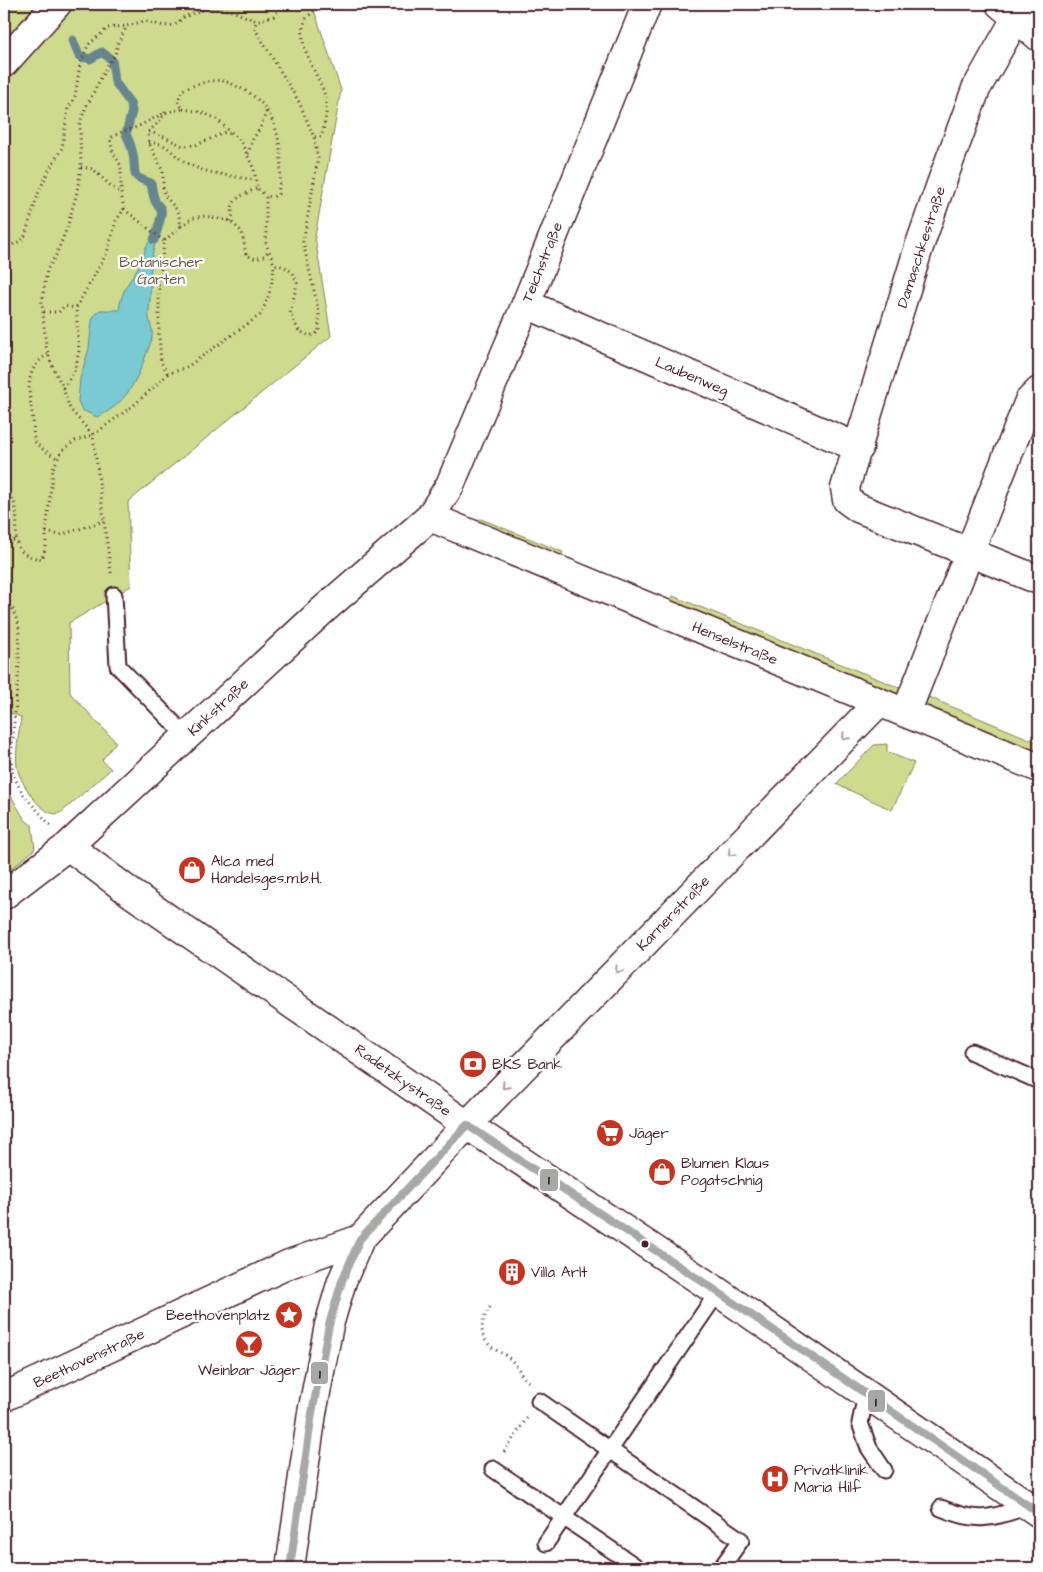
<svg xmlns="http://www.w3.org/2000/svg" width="1043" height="1572" font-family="'Architects Daughter',sans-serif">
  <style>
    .green { fill: #ceda8d; stroke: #8c7c5c }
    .water { fill: #79cad2; stroke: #66868f }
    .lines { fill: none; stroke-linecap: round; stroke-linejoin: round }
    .stream { stroke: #66868f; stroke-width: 9 }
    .lane-casing { stroke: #4a1f2b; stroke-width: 19 }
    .street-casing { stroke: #4a1f2b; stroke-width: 31 }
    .path { stroke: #4a1f2b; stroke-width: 3; stroke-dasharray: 1 4; stroke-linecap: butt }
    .lane { stroke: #fff; stroke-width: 15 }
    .street { stroke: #fff; stroke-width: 28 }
    .bus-1-casing { stroke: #fff; stroke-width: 11 }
    .bus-1 { stroke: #a8a8a7; stroke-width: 8 }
    .oneway { stroke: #ae9aa0 }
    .bus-dot { fill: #4a1f2b; stroke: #fff; stroke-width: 2 }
    .labels { text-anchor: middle; stroke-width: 4.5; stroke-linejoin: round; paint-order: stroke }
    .street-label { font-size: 15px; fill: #4a1f2b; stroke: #fff }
    .park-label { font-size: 15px; fill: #725748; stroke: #fff }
    .poi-label { font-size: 15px; fill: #4a1f2b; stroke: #fff; text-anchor: start }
    .line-badge { stroke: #fff; stroke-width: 2 }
    .pale-badge-label { font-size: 14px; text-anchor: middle; font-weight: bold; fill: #111 }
  </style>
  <rect width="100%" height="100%" fill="#fff"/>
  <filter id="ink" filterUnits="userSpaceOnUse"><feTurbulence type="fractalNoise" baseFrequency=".02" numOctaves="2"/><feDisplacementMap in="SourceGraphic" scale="10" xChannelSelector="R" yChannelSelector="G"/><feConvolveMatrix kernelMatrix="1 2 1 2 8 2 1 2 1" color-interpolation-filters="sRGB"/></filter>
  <g filter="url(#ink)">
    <path class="green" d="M 4,4 L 312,4 L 341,90 L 315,237 L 331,336 L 128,502 L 131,586 L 69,623 L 70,693 L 116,742 L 102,760 L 111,769 L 63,811 C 63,812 56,814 56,814 C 39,813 20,782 17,767 C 15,751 19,733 21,717 L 7,712 L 4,734 Z
      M 481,519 L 563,552 L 560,559 L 474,521 Z
      M 673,596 L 900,688 L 898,694 L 670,603 Z
      M 926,696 L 1039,743 L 1039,752 L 922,705 Z
      M 887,744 L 887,752 L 914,763 L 892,810 L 836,784 L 874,745 Z
      M 4,784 L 25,820 L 32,825 L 35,849 L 4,875 Z"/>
    <path class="water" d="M 150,241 L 156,241 C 149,259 151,279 150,298 C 150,305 148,312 149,318 C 150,324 153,330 152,337 C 151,343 148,349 146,355 C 136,382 125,405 97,417 L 82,410 L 78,401 L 80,379 L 89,348 L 92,321 L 95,314 L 100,310 L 119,310 C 122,287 131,281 141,262 C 145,255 144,247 150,241 Z"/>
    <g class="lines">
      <path class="stream" d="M 73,40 L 79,56 L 90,59 L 102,52 L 112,60 L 115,82 L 130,103 L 132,111 L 126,134 C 130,142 133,151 134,161 C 135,177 133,177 151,183 C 152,190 153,197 156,203 C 157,203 161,209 161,209 C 163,215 156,234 154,240"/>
      <g class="lane-casing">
        <path id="lane" d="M 114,595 L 118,666 L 186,736
          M 972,1052 L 1039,1081
          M 866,1395 L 860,1423 L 869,1448 L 884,1470
          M 539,1401 L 741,1540 L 721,1568
          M 493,1469 L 638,1568
          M 941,1508 C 980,1524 991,1518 1029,1506
          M 546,1543 L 718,1292"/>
      </g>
      <g class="street-casing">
        <path id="street" d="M 1000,4 L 1039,37
          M 1024,4 L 976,89 L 941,184 L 919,247 L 845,488 L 847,500 L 858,508 L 1039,580
          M 4,63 L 57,4
          M 526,304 L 859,448
          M 430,517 L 1039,768
          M 906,713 L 1029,401 L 1039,391
          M 68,846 L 131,893 L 467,1125 L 718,1292 L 1039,1513
          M 4,895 L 68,846 L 322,611 L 430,517 L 450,485 L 526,304 L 647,4
          M 4,1397 L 289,1264 L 360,1239 L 467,1125 L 879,702
          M 290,1568 L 312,1413 L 329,1325 L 342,1281 L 360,1239"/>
      </g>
      <path class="path" d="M 314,11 C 312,13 308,16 306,19 C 294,45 318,72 325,96 C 328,109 325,125 321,137 L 314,137
        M 183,109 L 201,112 L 215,118 L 240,140 L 254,169 L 257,188 L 266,196
        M 165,112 L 162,119 L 148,132 L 149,143 L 163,172 L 163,188 L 165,196 L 178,211 L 181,226 L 164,241 L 159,290 L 159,334 L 161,362 L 168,374
        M 149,132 L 160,135 L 183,146 L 196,145 L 224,133 L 232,134
        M 149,143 C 167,142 169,151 182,160 C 204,175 230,175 254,180
        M 248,154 L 253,139 L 259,130 L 267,110
        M 81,167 L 93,169 L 112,187 L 121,193
        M 124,209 L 164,241
        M 230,221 L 233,215 C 228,199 244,195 257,188
        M 181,226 L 193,218 L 205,216 L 230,221 L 242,232 L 246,255 L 256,259 L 264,256 L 269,250
        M 4,249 L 24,239 L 39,191 L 49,170 L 62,148 L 68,109 L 75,96 L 80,65 L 88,45 L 108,28 L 126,26
        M 44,312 L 59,312 L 64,306 L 76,308
        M 48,354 C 21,372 30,393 33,420 C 34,427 32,438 36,443 C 42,450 51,454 58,459
        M 63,388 L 74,372 L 79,351 L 76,308 L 107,253 L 116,221 L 124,209 L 121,193 L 121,166 L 113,152 L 110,139 C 119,131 128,131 139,126 C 157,117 162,112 183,109 L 178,101 L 182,90 C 195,85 210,79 224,81 C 228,82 234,85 238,87 C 281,105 285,154 278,194 L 273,197 L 266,196 L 266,243 L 274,264 L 285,267 L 293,273 L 297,283 L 290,314 L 299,331 L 310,336 L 319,332 L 319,313 L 303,242 L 318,159 L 314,137 L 299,102 L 255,29 L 256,21
        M 4,480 C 7,488 13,497 15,505 C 22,531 3,554 42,559 L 46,546 L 46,532 L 60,535 L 104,521
        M 46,532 L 53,468 L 62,451 L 75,441 L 93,435 L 134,405 L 168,374 L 187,367 L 260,315 C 269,299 273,282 274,264
        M 4,536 L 15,541
        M 111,573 L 93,435 L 70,409 L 63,388 L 51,363 L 46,346 L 42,302 L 47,270 L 56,255 L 67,228 L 77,192 L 81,167 L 80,123 L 85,109 L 107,66 L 115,55 L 118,43 L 127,26 L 144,21 L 164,26 L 175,25 L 184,17 L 196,12 L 215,7 L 235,12 L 256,21 L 274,16 L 281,6 L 281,4
        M 4,603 L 12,608 L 19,625 L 19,664 L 11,759 L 13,775 L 23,794 L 50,825
        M 4,772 L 13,775
        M 490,1307 C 481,1321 477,1336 493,1348 C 500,1353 507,1355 513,1362 C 521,1370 519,1375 530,1383
        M 504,1452 L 527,1418"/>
      <use href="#lane" class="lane"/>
      <use href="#street" class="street"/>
      <g class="bus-1-casing">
        <path id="bus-1" d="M 290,1568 L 312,1413 L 329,1325 L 342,1281 L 360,1239 L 467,1125 L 718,1292 L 1039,1513"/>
      </g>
      <use href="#bus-1" class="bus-1"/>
    </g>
    <defs><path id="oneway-chevron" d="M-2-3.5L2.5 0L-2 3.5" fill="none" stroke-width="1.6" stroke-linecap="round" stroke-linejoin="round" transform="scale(1.25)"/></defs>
    <g class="oneway">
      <use href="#oneway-chevron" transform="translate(845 737) rotate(134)"/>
      <use href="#oneway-chevron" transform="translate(731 853) rotate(134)"/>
      <use href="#oneway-chevron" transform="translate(618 970) rotate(134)"/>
      <use href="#oneway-chevron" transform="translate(505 1086) rotate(134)"/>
    </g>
  </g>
  <defs>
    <g id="shop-disc" transform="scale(1.4375)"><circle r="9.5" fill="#c8321e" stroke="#fff"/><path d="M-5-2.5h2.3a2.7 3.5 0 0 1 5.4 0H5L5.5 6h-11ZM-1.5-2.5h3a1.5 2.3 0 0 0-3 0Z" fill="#fff"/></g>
    <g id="bank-disc" transform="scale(1.4375)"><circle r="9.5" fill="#c8321e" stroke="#fff"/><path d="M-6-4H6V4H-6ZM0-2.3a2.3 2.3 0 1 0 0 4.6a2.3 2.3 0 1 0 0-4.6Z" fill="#fff"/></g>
    <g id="supermarket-disc" transform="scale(1.4375)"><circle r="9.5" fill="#c8321e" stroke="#fff"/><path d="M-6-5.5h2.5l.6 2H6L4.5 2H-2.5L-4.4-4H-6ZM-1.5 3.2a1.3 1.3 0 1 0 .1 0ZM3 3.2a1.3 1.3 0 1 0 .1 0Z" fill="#fff"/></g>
    <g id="building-disc" transform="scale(1.4375)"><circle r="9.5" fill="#c8321e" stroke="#fff"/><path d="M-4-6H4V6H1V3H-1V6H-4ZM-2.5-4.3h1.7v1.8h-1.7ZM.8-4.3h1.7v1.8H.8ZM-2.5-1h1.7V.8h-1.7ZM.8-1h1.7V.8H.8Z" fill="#fff"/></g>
    <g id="sight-disc" transform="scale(1.4375)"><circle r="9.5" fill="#c8321e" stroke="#fff"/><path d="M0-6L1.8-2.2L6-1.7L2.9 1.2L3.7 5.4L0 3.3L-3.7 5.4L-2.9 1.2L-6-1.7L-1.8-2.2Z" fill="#fff"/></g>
    <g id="bar-disc" transform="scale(1.4375)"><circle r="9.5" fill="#c8321e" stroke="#fff"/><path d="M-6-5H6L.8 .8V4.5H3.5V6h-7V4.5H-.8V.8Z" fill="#fff"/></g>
    <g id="hospital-disc" transform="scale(1.4375)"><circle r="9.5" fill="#c8321e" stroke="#fff"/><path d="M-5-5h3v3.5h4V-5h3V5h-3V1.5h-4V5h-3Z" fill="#fff"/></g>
  </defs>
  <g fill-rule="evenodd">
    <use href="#shop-disc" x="192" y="870"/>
    <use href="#bank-disc" x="473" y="1064"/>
    <use href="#supermarket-disc" x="610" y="1133"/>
    <use href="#shop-disc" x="662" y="1172"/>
    <use href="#building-disc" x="512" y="1272"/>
    <use href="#sight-disc" x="289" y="1315"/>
    <use href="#bar-disc" x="249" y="1344"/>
    <use href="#hospital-disc" x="775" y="1479"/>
  </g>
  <circle class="bus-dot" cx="645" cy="1244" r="4.5"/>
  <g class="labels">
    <g class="street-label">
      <text transform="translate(921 247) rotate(-72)" y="5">Damaschkestraße</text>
      <text transform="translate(542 262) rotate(-68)" y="5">Teichstraße</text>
      <text transform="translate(692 376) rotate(23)" y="5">Laubenweg</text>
      <text transform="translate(735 643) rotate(22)" y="5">Henselstraße</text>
      <text transform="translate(218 707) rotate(-43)" y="5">Kinkstraße</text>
      <text transform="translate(673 913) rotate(-46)" y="5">Karnerstraße</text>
      <text transform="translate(403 1080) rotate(35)" y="5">Radetzkystraße</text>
      <text transform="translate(89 1358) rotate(-25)" y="5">Beethovenstraße</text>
    </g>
    <g class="park-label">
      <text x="161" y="267">Botanischer<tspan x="161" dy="17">Garten</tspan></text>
    </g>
    <g class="poi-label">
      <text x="211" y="866">Alca med<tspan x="211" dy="17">Handelsges.m.b.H.</tspan></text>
      <text x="492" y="1069">BKS Bank</text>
      <text x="629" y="1138">Jäger</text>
      <text x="681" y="1168">Blumen Klaus<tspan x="681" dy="17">Pogatschnig</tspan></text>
      <text x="531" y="1277">Villa Arlt</text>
      <text x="270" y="1320" text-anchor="end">Beethovenplatz</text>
      <text x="249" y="1375" text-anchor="middle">Weinbar Jäger</text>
      <text x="794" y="1475">Privatklinik<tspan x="794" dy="17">Maria Hilf</tspan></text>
    </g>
  </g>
  <g class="line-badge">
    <rect x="539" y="1168" width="20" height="24" rx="5" fill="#a8a8a7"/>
    <rect x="310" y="1361" width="19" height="24" rx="5" fill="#a8a8a7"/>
    <rect x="867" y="1389" width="19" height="24" rx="5" fill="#a8a8a7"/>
  </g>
  <g class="pale-badge-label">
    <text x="549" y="1184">1</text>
    <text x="320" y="1378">1</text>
    <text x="876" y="1406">1</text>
  </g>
  <rect width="1043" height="1572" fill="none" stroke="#fff" stroke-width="20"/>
  <rect x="10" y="10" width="1023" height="1552" fill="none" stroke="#4a1f2b" stroke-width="2" filter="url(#ink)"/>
</svg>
